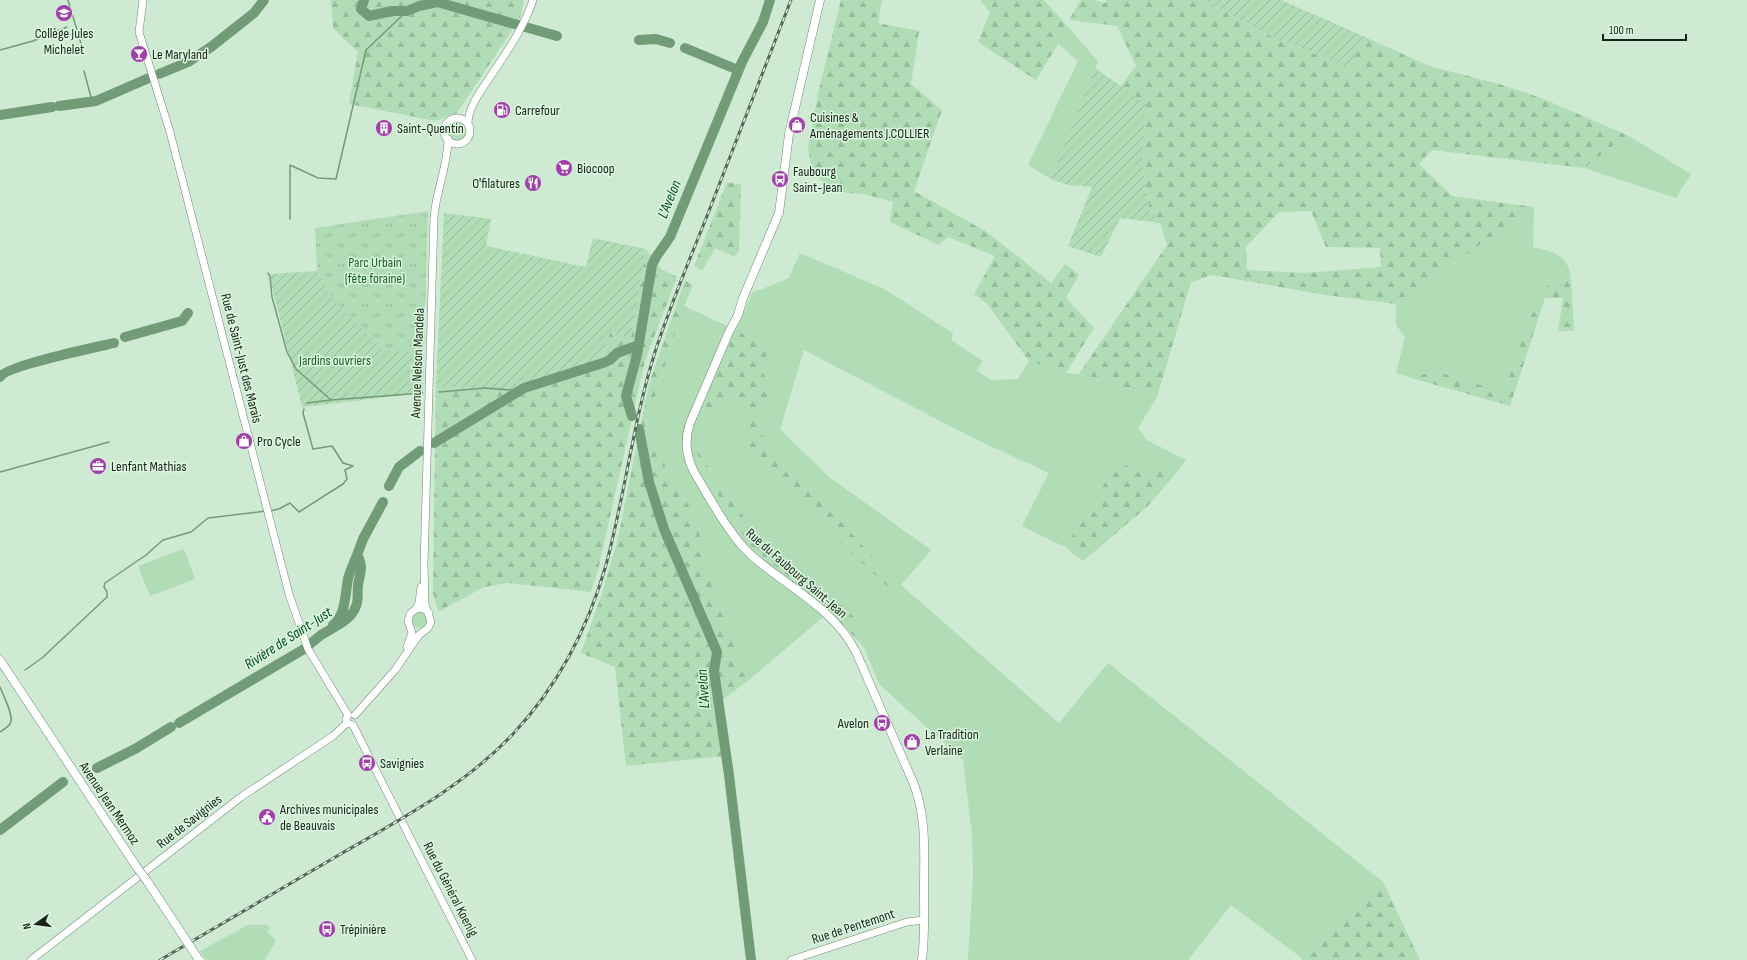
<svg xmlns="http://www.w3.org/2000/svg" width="1747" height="960" font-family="'Sofia Sans Condensed',sans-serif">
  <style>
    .grass { fill: #b0dcb6 }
    .forest { fill: url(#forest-firs); fill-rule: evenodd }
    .park { fill: url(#park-tufts) }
    .garden { fill: url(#garden-furrows) }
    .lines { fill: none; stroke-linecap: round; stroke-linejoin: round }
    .stream { stroke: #729c78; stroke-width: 1.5 }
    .river { stroke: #729c78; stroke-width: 10 }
    .tertiary-casing { stroke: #728b75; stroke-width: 8 }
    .secondary-casing { stroke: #728b75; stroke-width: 9 }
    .tertiary { stroke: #fff; stroke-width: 7 }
    .secondary { stroke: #fff; stroke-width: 8 }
    .rail-casing { stroke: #566658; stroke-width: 3 }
    .rail { stroke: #dcf8df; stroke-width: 1.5; stroke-dasharray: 4.5; stroke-linecap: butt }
    .secondary-bridge-casing { stroke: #728b75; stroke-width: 9; stroke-linecap: butt }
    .secondary-bridge { stroke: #fff; stroke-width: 8 }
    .labels { text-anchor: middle; stroke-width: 3; stroke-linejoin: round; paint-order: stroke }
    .poi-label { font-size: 14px; fill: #172118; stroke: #dcf8df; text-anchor: start }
    .park-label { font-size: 14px; fill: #1a5b2b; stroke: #dcf8df }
    .street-label { font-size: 14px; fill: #172118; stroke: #dcf8df }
    .water-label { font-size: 15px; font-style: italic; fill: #00481a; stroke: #dcf8df }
  </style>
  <defs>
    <pattern id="forest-firs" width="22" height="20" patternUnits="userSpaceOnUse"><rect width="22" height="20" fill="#b0dcb6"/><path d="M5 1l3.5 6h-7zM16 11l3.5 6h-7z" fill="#97bc9c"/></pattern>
    <pattern id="park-tufts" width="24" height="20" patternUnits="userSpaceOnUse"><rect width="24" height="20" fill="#b0dcb6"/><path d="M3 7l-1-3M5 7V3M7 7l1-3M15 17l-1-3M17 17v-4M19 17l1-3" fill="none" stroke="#97bc9c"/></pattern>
    <pattern id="garden-furrows" width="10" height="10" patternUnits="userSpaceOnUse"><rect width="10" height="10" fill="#b0dcb6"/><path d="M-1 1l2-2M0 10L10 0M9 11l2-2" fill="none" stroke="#97bc9c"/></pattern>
  </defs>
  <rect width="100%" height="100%" fill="#cfead2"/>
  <path class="grass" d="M 1067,26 L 1098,61 L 1051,179 L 1028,165 L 1078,61 L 1058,44 Z
    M448 131a9 9 0 1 1 18 0a9 9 0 1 1-18 0Z
    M 1627,135 L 1691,174 L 1676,198 L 1584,168 Z
    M 1534,207 L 1533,247 C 1555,253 1568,254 1571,279 L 1548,284 L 1532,305 L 1504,392 L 1435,371 L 1411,378 L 1396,373 L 1405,337 L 1396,325 L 1396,304 Z
    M 800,253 L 884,289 L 953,333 L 951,340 L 983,361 L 976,370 L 991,380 L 1018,379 L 1029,361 L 1066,373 L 1079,374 L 1157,397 L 1138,428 L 1147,440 L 1186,460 L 1178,471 L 1116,465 L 1065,547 L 1022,526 L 1049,473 L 973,438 L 804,350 L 780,429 L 829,477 L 931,550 L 901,585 L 1059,723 L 1108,663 L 1383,882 L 1299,956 L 1231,905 L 1188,960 L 968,960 L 973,876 L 972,834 L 963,760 L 880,685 L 863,646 L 853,616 L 754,531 L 702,458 L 697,438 L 698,454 L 704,473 L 749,544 L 830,611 L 749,680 L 703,563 L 698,521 L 644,430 L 684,306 L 736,330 L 752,293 L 789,278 Z
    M 184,549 L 195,579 L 150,596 L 138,566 Z
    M412 620a8 8 0 1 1 16 0a8 8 0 1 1-16 0Z
    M 248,925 L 267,925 L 271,928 L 267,931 L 276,941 L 265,960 L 206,960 L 200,951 Z"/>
  <path class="forest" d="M 331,0 L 524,0 L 520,18 L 457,113 L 436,121 L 349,104 L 358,52 L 333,28 Z
    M 841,0 L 882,0 L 878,23 L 919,31 L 911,84 L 942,110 L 914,191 L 987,232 L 1051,283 L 1065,264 L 1079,275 L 1066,298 L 1094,328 L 1066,373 L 1029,361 L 988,305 L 974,294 L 995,256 L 948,237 L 939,245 L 890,222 L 893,202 L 864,194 L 834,192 L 813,173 L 808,148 L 818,93 Z
    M 980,0 L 1044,0 L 1067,26 L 1058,44 L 1036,80 L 978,42 L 990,12 Z
    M 1081,0 L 1095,0 L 1105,3 L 1107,0 L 1202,0 L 1271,36 L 1349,68 L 1365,37 L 1429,66 L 1499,84 L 1541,98 L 1627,135 L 1584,168 L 1432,150 L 1419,164 L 1452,196 L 1534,207 L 1396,304 L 1325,295 L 1212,275 L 1191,282 L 1157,397 L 1079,374 L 1167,245 L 1160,223 L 1149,207 L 1142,163 L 1146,104 L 1120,87 L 1136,66 L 1117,26 L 1069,20 ZM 1311,211 L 1326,247 L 1380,248 L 1381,267 L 1305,273 L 1247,270 L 1246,247 L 1279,212 Z
    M 727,182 L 741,185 L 739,251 L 734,257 L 715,248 L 702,271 L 694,266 Z
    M 646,249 L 661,269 L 677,277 L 645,361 L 598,570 L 591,592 L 507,583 L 484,587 L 438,612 L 433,593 L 436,386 L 512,393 L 531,391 L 598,367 L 610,332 L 631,337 Z
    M 1571,279 L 1574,331 L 1558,331 L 1563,298 L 1545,298 L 1510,406 L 1411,378 L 1435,371 L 1504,392 L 1532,305 L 1548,284 Z
    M 685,280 L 693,285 L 684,306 L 644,430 L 698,521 L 703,563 L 749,680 L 718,703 L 724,756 L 626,766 L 615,667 L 581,653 L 602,593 L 618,538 L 649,384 Z
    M 736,331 L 771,346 L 761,367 L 770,390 L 758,418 L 759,432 L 885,570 L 890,589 L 785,489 L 758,460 L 747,445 L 748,406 L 734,395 L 698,415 Z
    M 696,435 L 702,458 L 754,531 L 853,616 L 863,646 L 830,611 L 749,544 L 704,473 L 698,454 Z
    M 1116,465 L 1178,471 L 1147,507 L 1083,561 L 1065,547 Z
    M 1383,882 L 1420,960 L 1302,960 L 1299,956 Z"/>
  <path class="park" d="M 428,211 L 424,353 L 383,350 L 331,297 L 317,271 L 315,228 Z"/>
  <path class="garden" d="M 1202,0 L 1281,0 L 1365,37 L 1349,68 L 1271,36 Z
    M 1095,68 L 1146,104 L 1142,163 L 1149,207 L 1160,223 L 1120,218 L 1101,257 L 1068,246 L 1092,187 L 1068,185 L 1051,179 Z
    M 444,213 L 491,219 L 486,246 L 586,267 L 593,238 L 646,249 L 631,338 L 610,332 L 598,367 L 531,391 L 512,393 L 436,386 Z
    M 317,271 L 331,297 L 383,350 L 424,353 L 423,393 L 302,407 L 269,274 Z"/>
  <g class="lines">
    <path class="stream" d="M 68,0 L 83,50
      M 0,50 L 33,41 L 67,27
      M 84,71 L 92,101
      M 290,219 L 290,165 L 318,178 L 336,179 L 366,50 L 407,11
      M 268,273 L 270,277 L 272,297 L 287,352 L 296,369 L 331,400 L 423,393
      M 439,392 L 485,388 L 511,390 L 524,388
      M 307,403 L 331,400
      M 0,472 L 109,442
      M 270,511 L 279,509 L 290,503 L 299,512 L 343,484 L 347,479 L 345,470 L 353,466 L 343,463 L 332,446 L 313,449 L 303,413 L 304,409
      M 25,670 L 42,658 L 107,597 L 107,592 L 104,587 L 105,583 L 146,555 L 163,540 L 191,532 L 208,518 L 266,511
      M 0,687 C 3,695 15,717 10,724 C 8,727 3,730 0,732"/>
    <path class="river" d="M 364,0 L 361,9 L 369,16 L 392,11 L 407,11 L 419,6 L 437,2 L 557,36
      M 639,40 L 656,39 L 670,43
      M 685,48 L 738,70
      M 159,74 L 188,62 L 211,47 L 254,13 L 264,0
      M 59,106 L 96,101 L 149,78
      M 0,115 L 52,107
      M 125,337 L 182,321 L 188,313
      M 0,377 C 5,366 97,347 114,343
      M 632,416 L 626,396 L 637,355 L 652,265 L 656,257 L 670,237 L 742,62 L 763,22 L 770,0
      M 639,429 L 649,482 L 664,529 L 717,652 L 714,671 L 729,775 L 751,960
      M 434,443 L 524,388 L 603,363 L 610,360 L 617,353 L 639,345
      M 389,486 L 399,467 L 420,451
      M 333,625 C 346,615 345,594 348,579 C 350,571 354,563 357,555
      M 179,723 L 304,649 C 310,644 315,640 321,635 C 333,627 351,621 356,606 C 359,600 357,591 358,585 C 360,573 364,566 357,555 L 363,539 L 383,502
      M 97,768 L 135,749 L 171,727
      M 0,830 L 63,782"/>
    <g class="tertiary-casing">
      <path id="tertiary" d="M 143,0 L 139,32 L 170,132 L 289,594 L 308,649 L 348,715 L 346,719 L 347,723
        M444 131a13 13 0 1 1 26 0a13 13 0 1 1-26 0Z
        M 468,124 C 468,107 481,91 490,77 C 506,53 524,28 533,0
        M 415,610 L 419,603 L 421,587
        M 407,647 L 412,633 L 408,621 L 410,614 C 416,607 423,607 429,613
        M 355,715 L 395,670 L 419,635 L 428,628 L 431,622 L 425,604 L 424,565 L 434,217 C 436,191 448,165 448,139
        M 347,723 L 353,725 L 472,960
        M 31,960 L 241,797 L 333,736 L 347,723
        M 791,960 L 907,922 L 924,920"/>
    </g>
    <g class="secondary-casing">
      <path id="secondary" d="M 820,0 L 789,134 L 779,213 L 743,298 L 738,315 L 729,332 L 690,423 C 684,440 686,456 694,472 C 710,498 729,535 751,555 C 786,586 834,608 856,652 L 913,782 C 927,817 924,852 924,889 C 924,913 925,937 922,960
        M 0,660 L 136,866
        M 147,881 L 182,934"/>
    </g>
    <use href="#tertiary" class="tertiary"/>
    <use href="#secondary" class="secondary"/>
    <g class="rail-casing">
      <path id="rail" d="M 160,960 C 221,924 282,888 344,852 C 403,818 465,785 513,734 C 557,687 588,628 606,565 C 625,495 633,422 655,352 C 670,306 689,261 707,216 C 735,144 763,72 791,0"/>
    </g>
    <use href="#rail" class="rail"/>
    <g class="secondary-bridge-casing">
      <path id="secondary-bridge" d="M 136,866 L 147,881
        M 182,934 L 199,960"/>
    </g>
    <use href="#secondary-bridge" class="secondary-bridge"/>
  </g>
  <defs>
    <g id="school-disc" transform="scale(0.9)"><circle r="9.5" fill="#a040a9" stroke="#dcf8df"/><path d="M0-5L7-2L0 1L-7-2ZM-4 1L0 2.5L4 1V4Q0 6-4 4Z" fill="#fff"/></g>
    <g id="bar-disc" transform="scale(0.9)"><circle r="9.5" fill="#a040a9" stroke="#dcf8df"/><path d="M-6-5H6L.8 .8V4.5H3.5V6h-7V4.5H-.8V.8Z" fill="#fff"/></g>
    <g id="fuel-disc" transform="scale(0.9)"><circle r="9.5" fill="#a040a9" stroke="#dcf8df"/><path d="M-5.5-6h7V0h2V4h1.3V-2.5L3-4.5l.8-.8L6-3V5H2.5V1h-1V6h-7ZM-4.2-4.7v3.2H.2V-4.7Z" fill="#fff"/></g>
    <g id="shop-disc" transform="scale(0.9)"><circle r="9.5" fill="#a040a9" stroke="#dcf8df"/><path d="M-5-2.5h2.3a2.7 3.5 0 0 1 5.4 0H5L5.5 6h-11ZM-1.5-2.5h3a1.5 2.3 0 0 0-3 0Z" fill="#fff"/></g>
    <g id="building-disc" transform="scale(0.9)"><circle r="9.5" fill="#a040a9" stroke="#dcf8df"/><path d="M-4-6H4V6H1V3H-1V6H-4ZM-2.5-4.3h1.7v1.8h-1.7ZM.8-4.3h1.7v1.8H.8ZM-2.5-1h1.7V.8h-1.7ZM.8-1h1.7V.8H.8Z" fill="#fff"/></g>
    <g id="supermarket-disc" transform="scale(0.9)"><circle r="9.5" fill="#a040a9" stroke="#dcf8df"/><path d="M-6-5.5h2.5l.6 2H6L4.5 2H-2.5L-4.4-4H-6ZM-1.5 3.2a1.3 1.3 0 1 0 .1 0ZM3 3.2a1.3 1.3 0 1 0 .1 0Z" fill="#fff"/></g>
    <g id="bus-disc" transform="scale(0.9)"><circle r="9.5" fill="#a040a9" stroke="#dcf8df"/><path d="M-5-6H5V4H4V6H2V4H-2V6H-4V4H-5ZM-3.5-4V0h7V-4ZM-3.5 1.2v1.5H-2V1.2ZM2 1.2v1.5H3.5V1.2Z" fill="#fff"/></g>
    <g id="restaurant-disc" transform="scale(0.9)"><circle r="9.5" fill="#a040a9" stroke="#dcf8df"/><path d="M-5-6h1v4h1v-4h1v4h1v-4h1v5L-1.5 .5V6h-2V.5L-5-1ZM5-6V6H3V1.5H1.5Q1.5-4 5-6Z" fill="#fff"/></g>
    <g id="office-disc" transform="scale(0.9)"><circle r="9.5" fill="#a040a9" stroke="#dcf8df"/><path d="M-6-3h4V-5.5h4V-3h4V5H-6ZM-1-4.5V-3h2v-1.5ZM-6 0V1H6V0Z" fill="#fff"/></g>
    <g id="civic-disc" transform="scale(0.9)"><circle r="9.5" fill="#a040a9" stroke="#dcf8df"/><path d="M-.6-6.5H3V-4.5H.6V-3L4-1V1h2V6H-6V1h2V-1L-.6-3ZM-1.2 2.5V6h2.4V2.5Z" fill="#fff"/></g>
  </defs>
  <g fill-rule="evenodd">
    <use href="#school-disc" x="64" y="13"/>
    <use href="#bar-disc" x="139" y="54"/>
    <use href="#fuel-disc" x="502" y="110"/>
    <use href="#shop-disc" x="797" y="125"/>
    <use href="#building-disc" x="384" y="128"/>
    <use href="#supermarket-disc" x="564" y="168"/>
    <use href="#bus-disc" x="780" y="179"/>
    <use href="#restaurant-disc" x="533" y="183"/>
    <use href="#shop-disc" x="244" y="441"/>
    <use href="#office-disc" x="98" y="466"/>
    <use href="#bus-disc" x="882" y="723"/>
    <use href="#shop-disc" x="912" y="742"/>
    <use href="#bus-disc" x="367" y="763"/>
    <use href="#civic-disc" x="267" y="817"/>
    <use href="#bus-disc" x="327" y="929"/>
  </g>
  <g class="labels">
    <g class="poi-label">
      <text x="64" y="38" text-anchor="middle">Collège Jules<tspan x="64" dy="16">Michelet</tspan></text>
      <text x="152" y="59">Le Maryland</text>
      <text x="515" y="115">Carrefour</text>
      <text x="810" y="122">Cuisines &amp;<tspan x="810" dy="16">Aménagements J.COLLIER</tspan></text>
      <text x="397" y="133">Saint-Quentin</text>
      <text x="577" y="173">Biocoop</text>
      <text x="793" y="176">Faubourg<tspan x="793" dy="16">Saint-Jean</tspan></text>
      <text x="520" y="188" text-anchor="end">O'filatures</text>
      <text x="257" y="446">Pro Cycle</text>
      <text x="111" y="471">Lenfant Mathias</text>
      <text x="869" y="728" text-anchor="end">Avelon</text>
      <text x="925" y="739">La Tradition<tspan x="925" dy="16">Verlaine</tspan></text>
      <text x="380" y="768">Savignies</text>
      <text x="280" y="814">Archives municipales<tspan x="280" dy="16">de Beauvais</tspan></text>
      <text x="340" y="934">Trépinière</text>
    </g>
    <g class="park-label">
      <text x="375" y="267">Parc Urbain<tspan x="375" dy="16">(fête foraine)</tspan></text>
      <text x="335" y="365">Jardins ouvriers</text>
    </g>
    <g class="street-label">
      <text transform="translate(242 358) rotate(76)" y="5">Rue de Saint-Just des Marais</text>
      <text transform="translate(417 363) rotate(-88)" y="5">Avenue Nelson Mandela</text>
      <text transform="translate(797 573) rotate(41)" y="5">Rue du Faubourg Saint-Jean</text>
      <text transform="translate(110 803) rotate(56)" y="5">Avenue Jean Mermoz</text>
      <text transform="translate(189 821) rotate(-38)" y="5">Rue de Savignies</text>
      <text transform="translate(451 889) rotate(63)" y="5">Rue du Général Koenig</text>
      <text transform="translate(853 926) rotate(-18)" y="5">Rue de Pentemont</text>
    </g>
    <g class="water-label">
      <text transform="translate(669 199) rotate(-68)" y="5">L'Avelon</text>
      <text transform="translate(288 638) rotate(-33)" y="5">Rivière de Saint-Just</text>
      <text transform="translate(703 689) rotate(-94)" y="5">L'Avelon</text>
    </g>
  </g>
  <g transform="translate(36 924) rotate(256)" stroke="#dcf8df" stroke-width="3" paint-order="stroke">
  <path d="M0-3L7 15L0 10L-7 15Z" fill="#172118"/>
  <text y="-6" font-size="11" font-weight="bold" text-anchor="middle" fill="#172118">N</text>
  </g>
  <path d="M1603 34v6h83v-6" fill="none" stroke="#172118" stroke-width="2"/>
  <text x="1609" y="34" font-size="12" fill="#172118" stroke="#dcf8df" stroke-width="3" paint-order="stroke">100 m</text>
</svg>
